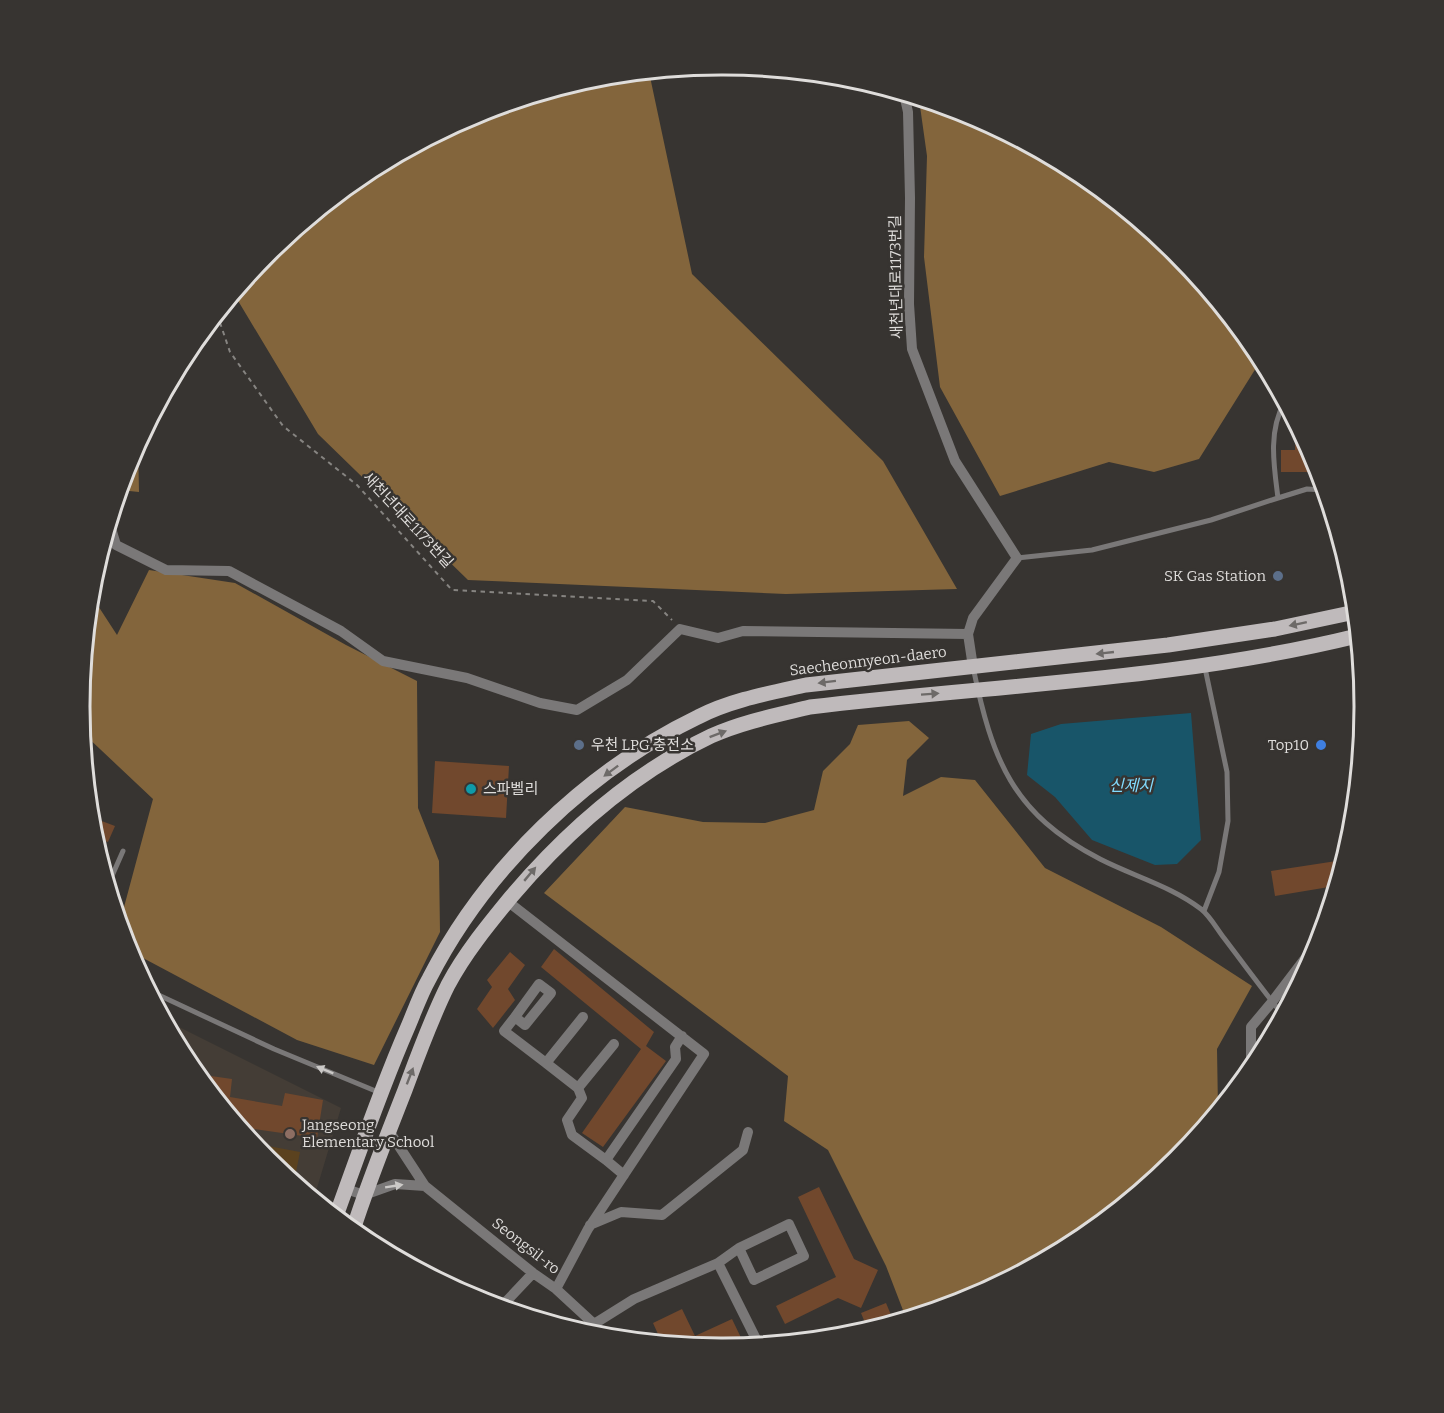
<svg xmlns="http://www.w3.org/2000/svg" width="1444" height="1413" font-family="Bitter,'Noto Sans KR',serif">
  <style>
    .built { fill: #443d36 }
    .green { fill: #5b421f }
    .forest { fill: #83653c }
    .water { fill: #185569 }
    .building { fill: #71482d }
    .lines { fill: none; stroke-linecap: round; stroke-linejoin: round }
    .path { stroke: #868481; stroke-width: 2; stroke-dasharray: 4.5 4.5; stroke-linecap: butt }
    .service { stroke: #7a7878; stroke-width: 5 }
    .minor { stroke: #7a7878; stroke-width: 10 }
    .primary { stroke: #bfbabb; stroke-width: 15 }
    .oneway { fill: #6d6a68 }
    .oneway2 { fill: #cbc9c7 }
    .service-dot { fill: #5c6f8a; stroke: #373431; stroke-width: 2 }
    .shop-dot { fill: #3f7fe0; stroke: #373431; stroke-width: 2 }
    .culture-dot { fill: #0f9aa8; stroke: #373431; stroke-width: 2 }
    .education-dot { fill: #8d6e63; stroke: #373431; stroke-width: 2 }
    .labels { text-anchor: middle; stroke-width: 5; stroke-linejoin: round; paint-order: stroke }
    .street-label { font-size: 15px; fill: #dfdddb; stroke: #373431 }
    .poi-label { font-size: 15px; fill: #dfdddb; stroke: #373431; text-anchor: start }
    .water-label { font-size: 16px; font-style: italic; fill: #82dcff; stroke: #373431 }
    .rim { fill: none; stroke: #dfdddb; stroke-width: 3 }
  </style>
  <rect width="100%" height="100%" fill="#373431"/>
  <path class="built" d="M 165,1020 L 341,1108 L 314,1198 L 268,1160 L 188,1063 Z"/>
  <path class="green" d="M 253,1143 L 300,1152 L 294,1182 L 268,1160 Z"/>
  <path class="forest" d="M 649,72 L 692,274 L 883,461 L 957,589 L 786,594 L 468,580 L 318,434 L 234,294 L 268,252 L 366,173 L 477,113 L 597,77 Z
    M 919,99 L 968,114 L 1079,173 L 1176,253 L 1256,350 L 1261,360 L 1199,459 L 1154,472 L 1109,462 L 1000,496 L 940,387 L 924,257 L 927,156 Z
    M 138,443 L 139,492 L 120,490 L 129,461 Z
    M 149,570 L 235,583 L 346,645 L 417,681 L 418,808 L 439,861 L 440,932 L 374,1065 L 297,1040 L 128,950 L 120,922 L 153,799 L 83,733 L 80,706 L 91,595 L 117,635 Z
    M 909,721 L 929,738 L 907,760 L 903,796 L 941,777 L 975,780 L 1045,868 L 1161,927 L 1252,986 L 1217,1049 L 1218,1109 L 1176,1161 L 1078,1240 L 967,1300 L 906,1318 L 886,1266 L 828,1150 L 784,1121 L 788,1076 L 544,893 L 625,807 L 703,822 L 765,823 L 814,810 L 823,771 L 850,744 L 858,725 Z"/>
  <path class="water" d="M 1191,713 L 1201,840 L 1177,864 L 1155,865 L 1092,840 L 1055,797 L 1027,775 L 1031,734 L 1061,724 Z"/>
  <path class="building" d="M 1296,424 L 1305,442 L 1303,445 L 1303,450 L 1306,453 L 1310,452 L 1318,472 L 1281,472 L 1281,450 L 1295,450 Z
    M 435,761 L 509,766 L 506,818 L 432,813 Z
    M 91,817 L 115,826 L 108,842 L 94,838 Z
    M 1343,860 L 1335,886 L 1275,896 L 1271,871 Z
    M 554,949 L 654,1032 L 646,1046 L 666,1061 L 603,1147 L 582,1133 L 641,1049 L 541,967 Z
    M 510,952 L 525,965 L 508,989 L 515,1000 L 493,1028 L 477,1009 L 492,987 L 487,980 Z
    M 197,1074 L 232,1079 L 230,1097 L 282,1106 L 285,1093 L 323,1100 L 317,1138 L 240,1127 Z
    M 819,1187 L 854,1259 L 878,1270 L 861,1308 L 838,1298 L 785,1324 L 776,1306 L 836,1277 L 798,1197 Z
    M 886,1303 L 894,1322 L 868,1330 L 861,1313 Z
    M 682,1309 L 695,1336 L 732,1319 L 745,1346 L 722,1348 L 662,1343 L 653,1323 Z"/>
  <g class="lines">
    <path class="path" d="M 217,314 L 230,352 L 283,426 L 357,485 L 452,590 L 653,601 L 672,620"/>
    <path class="service" d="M 1284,403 C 1268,432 1274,466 1278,498 L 1307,489 L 1324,490
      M 1307,448 L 1307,447
      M 1017,558 L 1092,550 L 1211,520 L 1278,498
      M 973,667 C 992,759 1012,814 1100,859 C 1133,876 1171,886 1201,909 C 1210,916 1217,929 1224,938 C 1243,963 1262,989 1282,1014
      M 108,885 L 123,851
      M 1204,911 L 1219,872 L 1228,821 L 1227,772 L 1205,668
      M 150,991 L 274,1049 L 378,1092"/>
    <path class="minor" d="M 904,94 L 908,112 L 910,198 L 909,304 L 912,349 L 955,461 L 1017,558 L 973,618 L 968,634
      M 110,525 L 116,545 L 166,570 L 229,571 L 341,631 L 383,661 L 467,678 L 540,703 L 577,710 L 627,680 L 680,629 L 718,638 L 743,631 L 968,634 L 973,667
      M 507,901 L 704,1054 L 588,1229 L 556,1289
      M 515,1017 L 539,984 L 551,993 L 525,1025 L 515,1017 L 504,1031 L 546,1063
      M 1251,1069 L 1251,1027 L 1272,1002 L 1313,948 L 1317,946
      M 578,1088 L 546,1063 L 583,1017
      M 389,1131 L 425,1186 L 533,1273 L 556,1289 L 594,1324 L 602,1337
      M 606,1160 L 572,1135 L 567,1120 L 582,1098 L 578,1088 L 614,1044
      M 624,1175 L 606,1160 L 676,1059 L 675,1047 L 682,1036
      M 346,1189 L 364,1195 L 395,1184 L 425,1186
      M 590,1225 L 621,1212 L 662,1215 L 743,1150 L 748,1132
      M 718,1263 L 759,1345
      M 501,1307 L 533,1273
      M 594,1324 L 634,1299 L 718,1263 L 739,1248 L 789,1224 L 804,1256 L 754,1280 L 739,1248
      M 826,1338 L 836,1334 L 844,1337"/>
    <path class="primary" d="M 336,1216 C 359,1153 380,1091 407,1029 C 414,1013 420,995 429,979 C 485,869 586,771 698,717 C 731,700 770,693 806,685 L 1168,645 L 1275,629 L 1355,612
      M 353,1230 C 368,1183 387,1136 405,1090 C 418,1055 431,1019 448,985 C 465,953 488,925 511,897 C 567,831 631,774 711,736 C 742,722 777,715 810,707 C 993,685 1178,680 1357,636"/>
  </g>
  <defs><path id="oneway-solid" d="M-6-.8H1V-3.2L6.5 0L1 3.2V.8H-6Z" transform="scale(1.5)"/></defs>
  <g class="oneway">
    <use href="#oneway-solid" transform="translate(1298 624) rotate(168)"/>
    <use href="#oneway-solid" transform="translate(1105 653) rotate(174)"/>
    <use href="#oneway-solid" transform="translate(827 682) rotate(173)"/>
    <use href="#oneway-solid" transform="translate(930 694) rotate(-4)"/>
    <use href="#oneway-solid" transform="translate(718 734) rotate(-21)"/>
    <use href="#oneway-solid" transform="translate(611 771) rotate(143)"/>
    <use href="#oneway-solid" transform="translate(530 874) rotate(-50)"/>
    <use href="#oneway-solid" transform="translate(410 1076) rotate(-69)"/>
  </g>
  <g class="oneway2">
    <use href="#oneway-solid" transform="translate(325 1070) rotate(-158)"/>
    <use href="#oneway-solid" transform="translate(394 1186) rotate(-9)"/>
  </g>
  <g class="service-dot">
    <circle cx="1278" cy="576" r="6"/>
    <circle cx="579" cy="745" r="6"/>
  </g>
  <circle class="shop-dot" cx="1321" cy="745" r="6"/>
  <circle class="culture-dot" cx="471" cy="789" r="6"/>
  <circle class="education-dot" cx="290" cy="1134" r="6"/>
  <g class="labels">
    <g class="street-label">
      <text transform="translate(896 277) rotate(-91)" y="5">새천년대로1173번길</text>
      <text transform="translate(408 520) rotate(47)" y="5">새천년대로1173번길</text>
      <text transform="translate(868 661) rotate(-7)" y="5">Saecheonnyeon-daero</text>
      <text transform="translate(526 1246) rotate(38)" y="5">Seongsil-ro</text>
    </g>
    <g class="poi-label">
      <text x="1266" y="581" text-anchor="end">SK Gas Station</text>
      <text x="591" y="750">우천 LPG 충전소</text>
      <text x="1309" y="750" text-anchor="end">Top10</text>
      <text x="483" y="794">스파벨리</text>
      <text x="302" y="1130">Jangseong<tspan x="302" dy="17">Elementary School</tspan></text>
    </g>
    <g class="water-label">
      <text x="1131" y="791">신제지</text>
    </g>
  </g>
  <path d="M0 0H1444V1413H0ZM721 75H723A631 631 0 0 1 1354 706V707A631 631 0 0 1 723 1338H721A631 631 0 0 1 90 707V706A631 631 0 0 1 721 75Z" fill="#373431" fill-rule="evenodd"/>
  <path class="rim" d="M721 75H723A631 631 0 0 1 1354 706V707A631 631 0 0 1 723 1338H721A631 631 0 0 1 90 707V706A631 631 0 0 1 721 75Z"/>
</svg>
